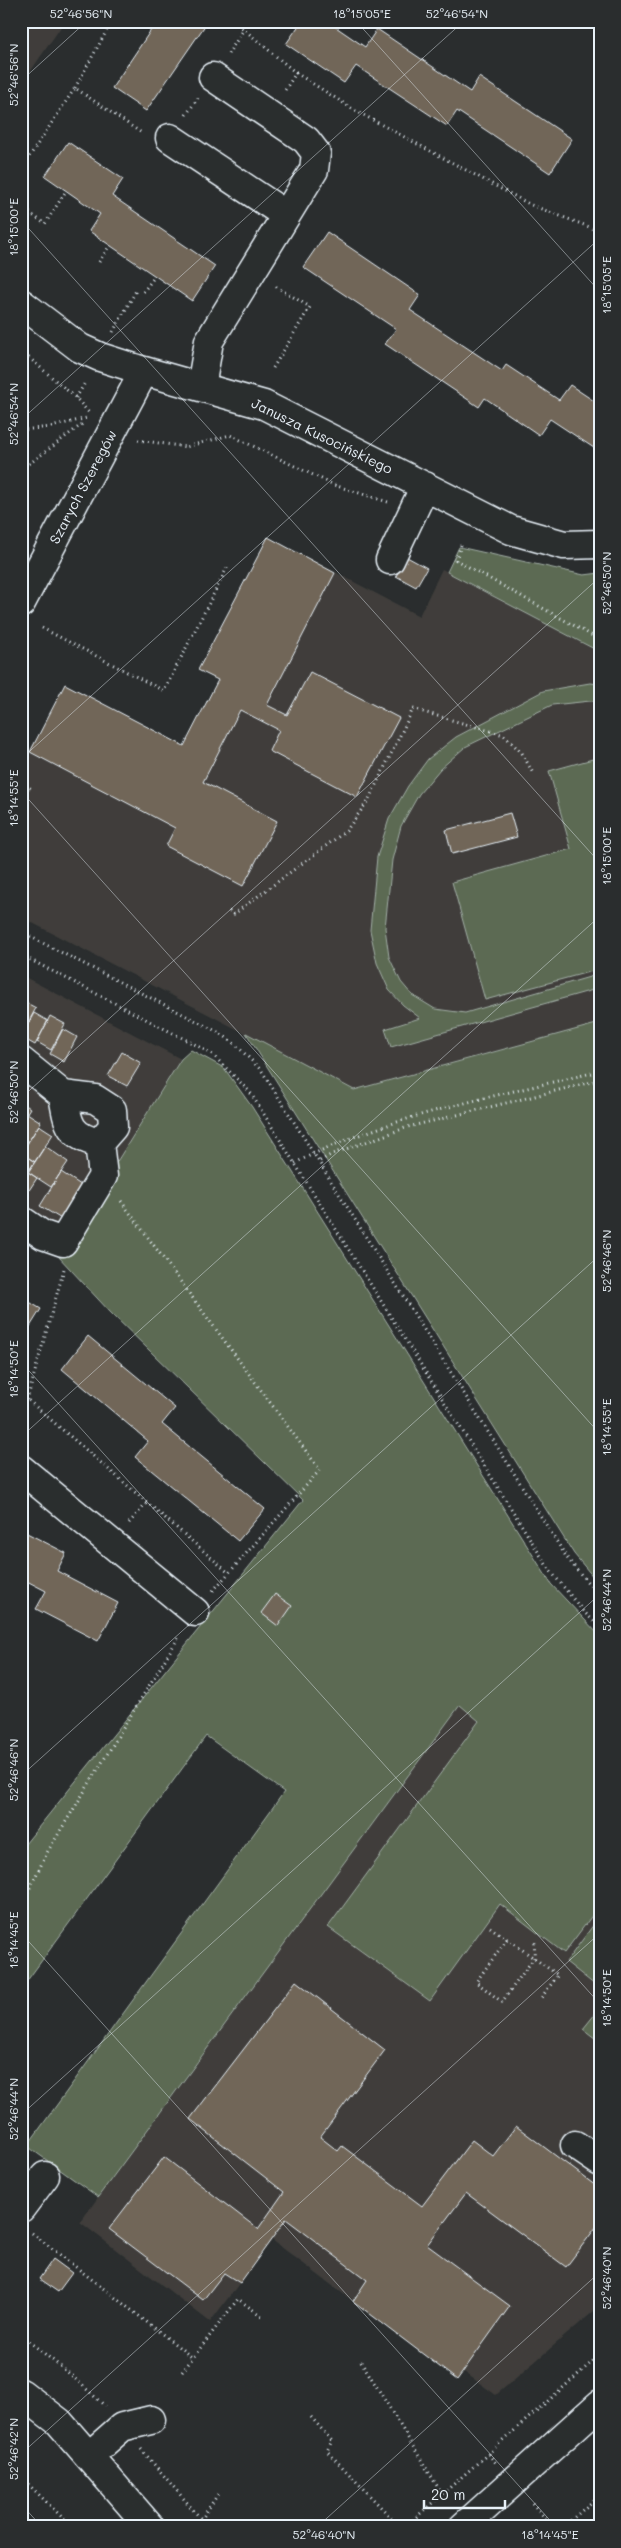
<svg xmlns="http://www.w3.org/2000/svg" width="621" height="2548" font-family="Mali,sans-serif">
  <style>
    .built { fill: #3f3e3b }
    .green { fill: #5c6b53; stroke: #a2aea6 }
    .building { fill: #716658; stroke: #e8f1f8 }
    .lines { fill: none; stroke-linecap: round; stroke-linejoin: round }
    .minor-casing { stroke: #e8f1f8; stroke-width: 31 }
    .path { stroke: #e8f1f8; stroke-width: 3; stroke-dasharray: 1 4; stroke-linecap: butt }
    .minor { stroke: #2a2d2e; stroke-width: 28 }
    .ticks { fill: none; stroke: #e8f1f8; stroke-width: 1; stroke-opacity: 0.45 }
    .labels { text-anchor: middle; stroke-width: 4.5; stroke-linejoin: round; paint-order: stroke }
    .street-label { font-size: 14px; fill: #e8f1f8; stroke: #2a2d2e }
    .neatline { fill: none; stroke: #e8f1f8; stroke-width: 2 }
    .ticks-label { font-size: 12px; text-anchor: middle; fill: #e8f1f8 }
  </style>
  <rect width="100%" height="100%" fill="#2a2d2e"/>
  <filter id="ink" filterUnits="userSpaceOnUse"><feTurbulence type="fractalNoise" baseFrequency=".02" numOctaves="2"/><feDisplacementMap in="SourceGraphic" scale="10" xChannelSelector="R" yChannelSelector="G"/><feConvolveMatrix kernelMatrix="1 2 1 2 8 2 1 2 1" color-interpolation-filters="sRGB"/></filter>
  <g filter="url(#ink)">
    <path class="built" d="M 21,21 L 65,21 L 21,85 Z
      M 268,537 L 419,616 L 442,569 L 600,652 L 600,1023 L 354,1090 L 21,917 L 21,768 L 65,684 L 184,746 L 218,680 L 198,670 Z
      M 21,975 L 181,1059 L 58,1256 L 21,1232 Z
      M 460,1705 L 600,1724 L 600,2306 L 496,2395 L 464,2372 L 457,2380 L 272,2240 L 210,2322 L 80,2222 Z"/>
    <path class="green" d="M 459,547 L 584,575 L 600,573 L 600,652 L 447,572 Z
      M 590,683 L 600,684 L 600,700 L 552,705 L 465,747 L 440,769 L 419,794 L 401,826 L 392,860 L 385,928 L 389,957 L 401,982 L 412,995 L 435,1009 L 465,1013 L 600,974 L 600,988 L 391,1047 L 385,1029 L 420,1018 L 403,1005 L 389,990 L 377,963 L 370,930 L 377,857 L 389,819 L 408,786 L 428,759 L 456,737 L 543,691 Z
      M 600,757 L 600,969 L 485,1000 L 452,882 L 571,849 L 549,771 Z
      M 600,1023 L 600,1585 L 574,1554 L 246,1033 L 354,1090 Z
      M 191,1050 L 224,1068 L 252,1107 L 551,1584 L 600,1636 L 600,1905 L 564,1953 L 500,1904 L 430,2001 L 328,1927 L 479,1721 L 460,1705 L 98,2197 L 27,2146 L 284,1792 L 206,1736 L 21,1989 L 21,1849 L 303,1500 L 111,1313 L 58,1256 L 181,1059 Z
      M 600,1916 L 600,1989 L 566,1962 Z
      M 600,2008 L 600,2042 L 583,2029 Z"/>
    <path class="building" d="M 157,21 L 208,21 L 146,111 L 112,88 Z
      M 302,21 L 327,21 L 365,47 L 377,29 L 470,92 L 479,77 L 572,139 L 550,173 L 457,111 L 447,126 L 356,66 L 344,83 L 286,44 Z
      M 68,142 L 123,179 L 112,196 L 215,266 L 192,301 L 89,231 L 100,214 L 45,176 Z
      M 327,232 L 420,295 L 410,310 L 502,371 L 506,365 L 559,400 L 570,385 L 600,405 L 600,452 L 550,419 L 539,435 L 485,398 L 479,407 L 385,344 L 396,329 L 303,267 Z
      M 268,537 L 335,573 L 267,705 L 287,715 L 310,672 L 399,718 L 357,797 L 269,751 L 279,730 L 240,710 L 203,782 L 277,821 L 243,886 L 166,846 L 175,828 L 30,752 L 65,684 L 184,746 L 218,680 L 198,670 Z
      M 407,557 L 427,568 L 416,587 L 396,576 Z
      M 510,813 L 517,837 L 452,854 L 446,830 Z
      M 21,1000 L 36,1008 L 22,1034 L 21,1034 Z
      M 34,1013 L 48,1021 L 35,1045 L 21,1037 Z
      M 50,1016 L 65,1024 L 51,1050 L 37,1042 Z
      M 63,1029 L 77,1037 L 64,1062 L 50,1054 Z
      M 122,1052 L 141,1063 L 127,1086 L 108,1076 Z
      M 21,1102 L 30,1108 L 21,1122 Z
      M 27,1113 L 41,1122 L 25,1147 L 21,1145 L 21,1122 Z
      M 39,1125 L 53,1134 L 35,1162 L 21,1153 Z
      M 45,1146 L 68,1162 L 51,1187 L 28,1172 Z
      M 21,1153 L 35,1162 L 28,1172 L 37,1178 L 24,1198 L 21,1196 Z
      M 61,1172 L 84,1187 L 63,1220 L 40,1206 Z
      M 21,1297 L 41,1309 L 21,1341 Z
      M 88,1336 L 175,1408 L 162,1424 L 265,1509 L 238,1541 L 135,1457 L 148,1441 L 62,1369 Z
      M 21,1530 L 66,1553 L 57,1571 L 118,1603 L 98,1641 L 36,1609 L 46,1591 L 21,1578 Z
      M 275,1594 L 292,1606 L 278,1626 L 261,1613 Z
      M 296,1981 L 385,2050 L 320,2137 L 338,2151 L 342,2146 L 422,2206 L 472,2140 L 493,2156 L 516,2126 L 600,2189 L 600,2222 L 566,2267 L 466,2193 L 427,2245 L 510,2306 L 457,2380 L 353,2301 L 367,2280 L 286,2219 L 240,2283 L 224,2273 L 203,2300 L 109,2229 L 164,2157 L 258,2229 L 284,2192 L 190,2119 Z
      M 53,2259 L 72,2273 L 58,2292 L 39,2279 Z"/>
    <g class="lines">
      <g class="minor-casing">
        <path id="minor" d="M 170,138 L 286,215
          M 21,303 L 80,348 L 100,357 L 144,371 L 264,405 L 511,530 L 564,545 L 600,544
          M 201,387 L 209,341 L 314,170 L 316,153 L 306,140 L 213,77
          M 390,560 L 425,486
          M 21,603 L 144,371
          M 21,1061 L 63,1095 L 95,1099 L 112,1110 L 113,1127 L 99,1143 C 69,1136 68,1124 63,1095
          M 21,1220 L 43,1235 L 63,1242 L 103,1176 L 99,1143
          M 21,1469 L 195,1612
          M 575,2145 L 600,2162
          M 21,2208 L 45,2176
          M 21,2393 L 59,2422 L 150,2527
          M 89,2456 L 122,2427 L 151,2420
          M 463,2527 L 600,2404"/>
      </g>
      <path class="path" d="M 234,21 L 296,73 L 283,93
        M 228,54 L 244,29
        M 296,73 L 356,111 L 531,205 L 600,231
        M 75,88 L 112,21
        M 186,115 L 198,98
        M 21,169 L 75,88 L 143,134
        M 21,207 L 45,224 L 66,191
        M 99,262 L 110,245
        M 143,292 L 155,276
        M 113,332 L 137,289
        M 21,351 L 76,398 L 90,414
        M 273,368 L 310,307 L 275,286
        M 76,398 L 86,381
        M 21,430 L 51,427 L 87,418
        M 138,440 L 186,447 L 230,435 L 334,485 L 388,502
        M 21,470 L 84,423
        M 461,545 L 456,560 L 600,640
        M 42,628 L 164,691 L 229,564
        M 21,783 L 32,789
        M 229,911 L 234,914 L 346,831 L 368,801 L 413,709 L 504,735 L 522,753 L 534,775
        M 21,932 L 220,1033 L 235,1044 L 262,1071 L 567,1558 L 600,1597
        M 21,955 L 198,1046 L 213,1055 L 250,1092 L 549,1569 L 583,1611 L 600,1627
        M 320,1161 L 332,1154 L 408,1127 L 600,1080
        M 295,1163 C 389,1115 497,1096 600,1071
        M 121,1201 L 320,1470 L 212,1592
        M 21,1394 L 229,1573
        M 27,1400 L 64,1269
        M 129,1523 L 147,1503
        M 21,1906 L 48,1851 L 180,1635
        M 490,1927 L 558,1975 L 541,1998
        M 507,1939 L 476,1982 L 502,2002 L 534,1958 L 535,1939
        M 32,2233 L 193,2358
        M 21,2335 L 71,2375 L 105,2406
        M 361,2361 L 442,2494
        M 182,2372 L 238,2299 L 263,2317
        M 311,2417 L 332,2441 L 327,2451 L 400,2527
        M 141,2449 L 208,2527
        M 488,2454 L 496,2463
        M 21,2477 L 72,2527
        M 532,2503 L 553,2527
        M 201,2520 L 220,2491
        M 405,2527 L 600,2355
        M 563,2527 L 600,2495"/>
      <use href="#minor" class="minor"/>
    </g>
  </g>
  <path class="ticks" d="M 356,21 L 600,292M 21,81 L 87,21M 21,220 L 600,863M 21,420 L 464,21M 21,759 L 600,238M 21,791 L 600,1434M 21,1098 L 600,577M 21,1362 L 600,2004M 21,1437 L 600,916M 21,1776 L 600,1255M 21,1933 L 556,2527M 21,2115 L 600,1594M 21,2454 L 600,1933M 21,2504 L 42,2527M 317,2527 L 600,2272"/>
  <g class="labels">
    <g class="street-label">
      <text transform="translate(322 436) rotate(26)" y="5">Janusza Kusocińskiego</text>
      <text transform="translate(83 487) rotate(-62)" y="5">Szarych Szeregów</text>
    </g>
  </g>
  <rect width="621" height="2548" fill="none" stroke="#2a2d2e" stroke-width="55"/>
  <path d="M424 2500v8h81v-8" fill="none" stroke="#e8f1f8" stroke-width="2.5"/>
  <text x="431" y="2500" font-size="15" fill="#e8f1f8" stroke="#2a2d2e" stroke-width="4" paint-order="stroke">20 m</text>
  <rect x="28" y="28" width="566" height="2492" class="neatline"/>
  <g class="ticks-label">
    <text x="81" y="18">52°46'56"N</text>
    <text x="362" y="18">18°15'05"E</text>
    <text x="457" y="18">52°46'54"N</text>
    <text transform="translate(14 75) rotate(-90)" y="4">52°46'56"N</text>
    <text transform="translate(14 227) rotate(-90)" y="4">18°15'00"E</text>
    <text transform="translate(607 285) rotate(-90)" y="4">18°15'05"E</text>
    <text transform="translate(14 414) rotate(-90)" y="4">52°46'54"N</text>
    <text transform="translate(607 583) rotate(-90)" y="4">52°46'50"N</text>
    <text transform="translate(14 798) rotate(-90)" y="4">18°14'55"E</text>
    <text transform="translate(607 856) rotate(-90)" y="4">18°15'00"E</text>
    <text transform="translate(14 1092) rotate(-90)" y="4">52°46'50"N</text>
    <text transform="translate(607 1261) rotate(-90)" y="4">52°46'46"N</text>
    <text transform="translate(14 1369) rotate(-90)" y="4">18°14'50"E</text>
    <text transform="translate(607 1427) rotate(-90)" y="4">18°14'55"E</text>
    <text transform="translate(607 1600) rotate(-90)" y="4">52°46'44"N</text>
    <text transform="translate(14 1770) rotate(-90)" y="4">52°46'46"N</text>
    <text transform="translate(14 1940) rotate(-90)" y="4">18°14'45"E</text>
    <text transform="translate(607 1998) rotate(-90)" y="4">18°14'50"E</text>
    <text transform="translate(14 2109) rotate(-90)" y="4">52°46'44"N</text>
    <text transform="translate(607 2278) rotate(-90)" y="4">52°46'40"N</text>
    <text transform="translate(14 2449) rotate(-90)" y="4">52°46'42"N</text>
    <text x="324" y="2539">52°46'40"N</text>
    <text x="550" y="2539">18°14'45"E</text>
  </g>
</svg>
